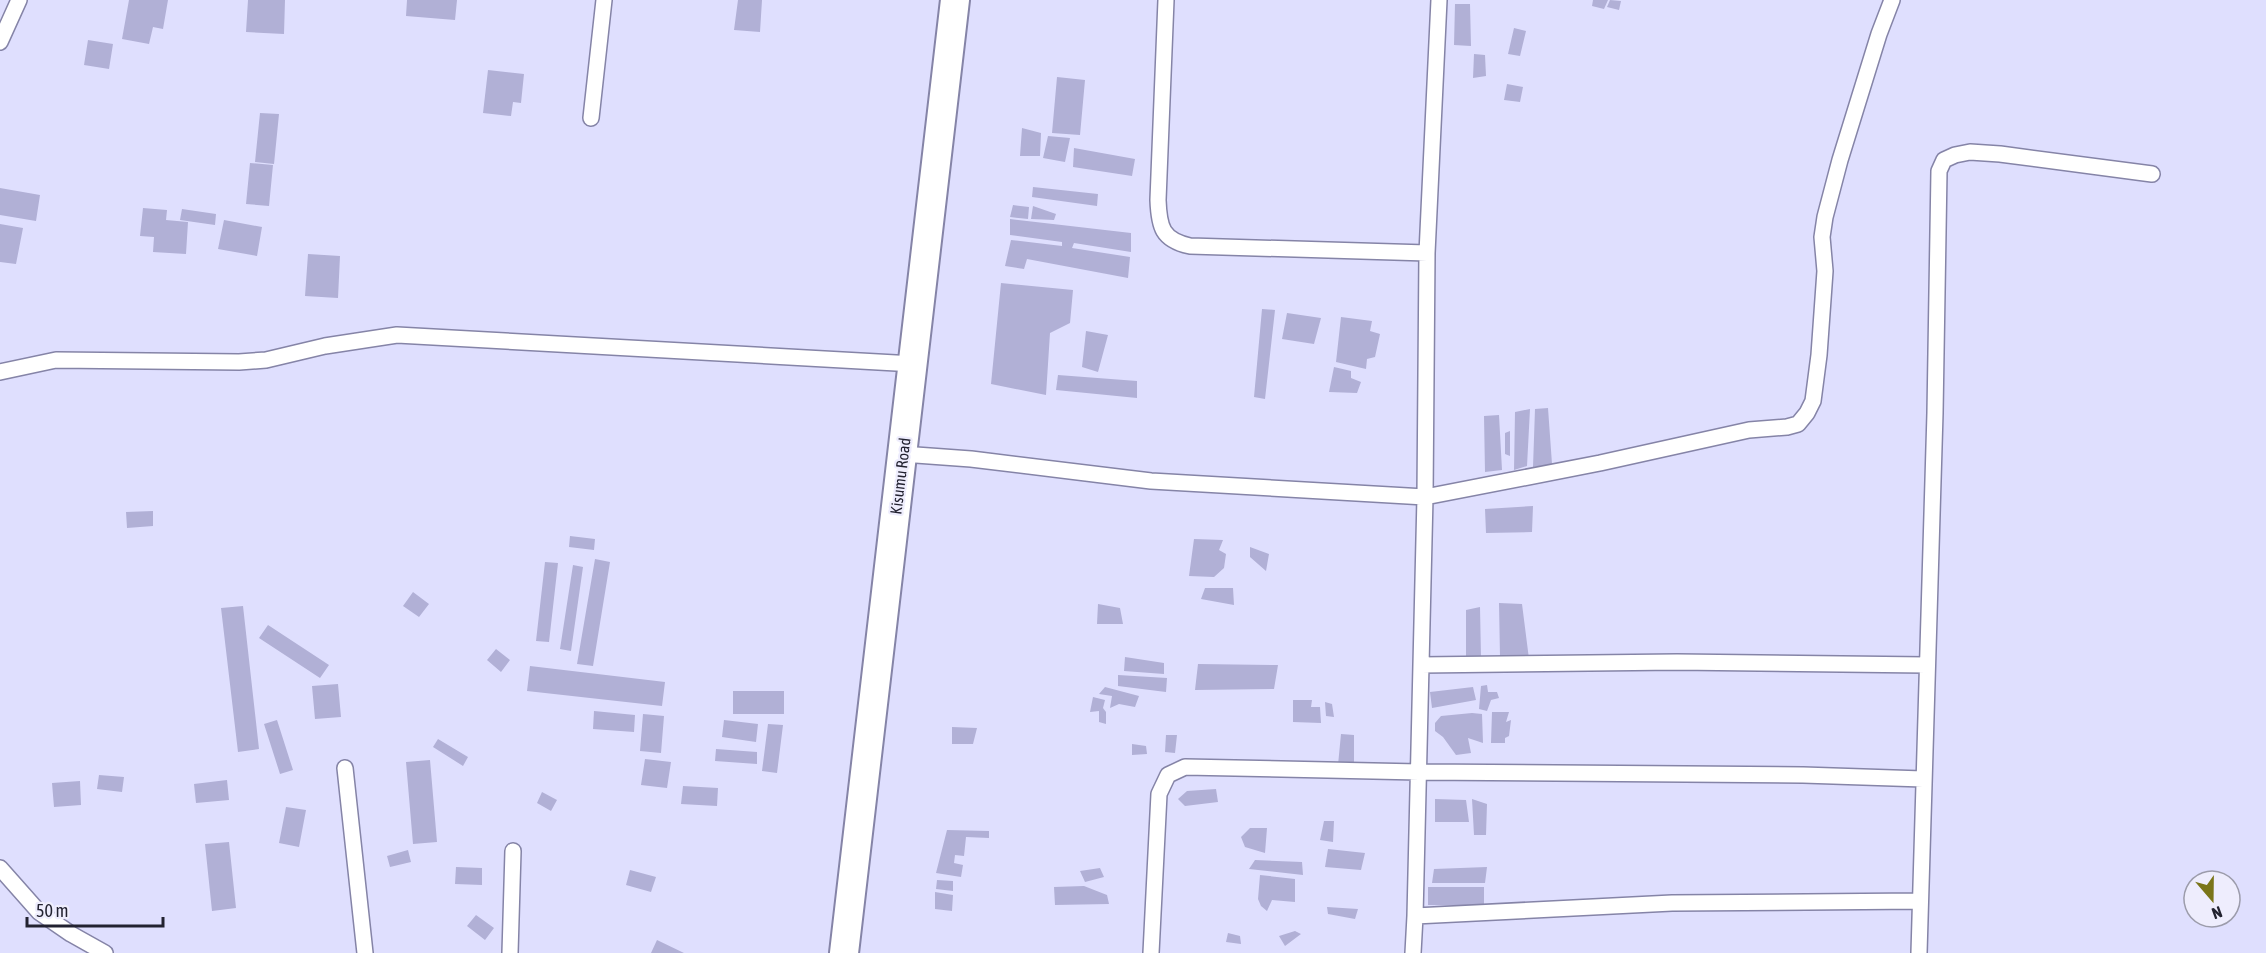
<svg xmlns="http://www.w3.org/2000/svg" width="2266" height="953" font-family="'Asap Condensed',sans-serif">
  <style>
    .building { fill: #b1b0d6 }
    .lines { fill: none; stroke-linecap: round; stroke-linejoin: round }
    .street-casing { stroke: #8584a7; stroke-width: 18 }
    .highway-casing { stroke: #8584a7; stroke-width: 32 }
    .street { stroke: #fff; stroke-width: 15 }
    .highway { stroke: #fff; stroke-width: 28 }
    .labels { text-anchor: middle; stroke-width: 4.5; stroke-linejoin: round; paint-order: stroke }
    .street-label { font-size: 16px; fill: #222230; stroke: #eeedfd }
  </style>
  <rect width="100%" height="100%" fill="#dfdffe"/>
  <path class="building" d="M 129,0 L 168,0 L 163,29 L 153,27 L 149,44 L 122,39 Z
    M 248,0 L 285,0 L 284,34 L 246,32 Z
    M 407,0 L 457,0 L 455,20 L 406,16 Z
    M 738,0 L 762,0 L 760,32 L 734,30 Z
    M 1593,0 L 1608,0 L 1604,9 L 1592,6 Z
    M 1610,0 L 1621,1 L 1619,10 L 1607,7 Z
    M 1455,4 L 1470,4 L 1471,46 L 1454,45 Z
    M 1514,28 L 1526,31 L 1520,56 L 1508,54 Z
    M 88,40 L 113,44 L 109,69 L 84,65 Z
    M 1474,54 L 1485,55 L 1486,76 L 1473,78 Z
    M 488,70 L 524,74 L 521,103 L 513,102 L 511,116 L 483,113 Z
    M 1057,77 L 1085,80 L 1080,135 L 1052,133 Z
    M 1507,84 L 1523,87 L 1520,102 L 1504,100 Z
    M 260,113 L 279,114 L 274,164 L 255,162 Z
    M 1022,128 L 1041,133 L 1040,156 L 1020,156 Z
    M 1048,136 L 1070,138 L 1065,162 L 1043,158 Z
    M 1074,148 L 1135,159 L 1132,176 L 1073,167 Z
    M 250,163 L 273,165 L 269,206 L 246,204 Z
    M 1033,187 L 1098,194 L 1097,206 L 1032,197 Z
    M 0,188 L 40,195 L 36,221 L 0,215 Z
    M 1013,205 L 1029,207 L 1028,219 L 1010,217 Z
    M 1033,206 L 1056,214 L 1054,220 L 1031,219 Z
    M 143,208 L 167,210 L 166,220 L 188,222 L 186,254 L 153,252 L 154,237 L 140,236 Z
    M 182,209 L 216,214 L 215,225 L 180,220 Z
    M 1010,219 L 1131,233 L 1131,252 L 1074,243 L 1072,248 L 1130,257 L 1128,278 L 1027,259 L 1024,269 L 1005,266 L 1011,240 L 1062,246 L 1062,242 L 1010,235 Z
    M 224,220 L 262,227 L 257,256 L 218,249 Z
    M 0,224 L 23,228 L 16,264 L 0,262 Z
    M 308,254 L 340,256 L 338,298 L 305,296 Z
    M 1001,283 L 1073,290 L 1070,323 L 1050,333 L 1046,395 L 991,384 Z
    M 1262,309 L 1275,310 L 1265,399 L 1254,397 Z
    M 1287,313 L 1321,318 L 1314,344 L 1282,339 Z
    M 1341,317 L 1372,321 L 1370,331 L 1380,334 L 1375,357 L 1367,359 L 1366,369 L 1336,362 Z
    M 1086,331 L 1108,335 L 1098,372 L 1082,367 Z
    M 1334,367 L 1351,371 L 1351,378 L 1361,382 L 1357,393 L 1329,392 Z
    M 1058,375 L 1137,381 L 1137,398 L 1056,390 Z
    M 1548,408 L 1552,464 L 1533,467 L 1535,409 Z
    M 1530,409 L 1527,466 L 1514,470 L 1515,412 Z
    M 1499,415 L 1502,470 L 1485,472 L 1484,416 Z
    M 1510,431 L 1510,456 L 1505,454 L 1505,433 Z
    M 1533,506 L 1532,532 L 1486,533 L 1485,509 Z
    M 153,511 L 153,526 L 127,528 L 126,512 Z
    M 570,536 L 595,539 L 594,550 L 569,547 Z
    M 1194,539 L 1223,540 L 1219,550 L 1226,554 L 1224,568 L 1214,577 L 1189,576 Z
    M 1250,547 L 1269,554 L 1266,571 L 1250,557 Z
    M 595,559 L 610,562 L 593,666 L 577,664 Z
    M 545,562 L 558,563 L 549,642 L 536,641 Z
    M 573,565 L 583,567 L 571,651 L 560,649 Z
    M 1205,588 L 1233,588 L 1234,605 L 1201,599 Z
    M 413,592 L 429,604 L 419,617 L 403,606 Z
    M 1499,603 L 1522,604 L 1529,659 L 1500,657 Z
    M 1098,604 L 1120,608 L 1123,624 L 1097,624 Z
    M 243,606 L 259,749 L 238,752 L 221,608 Z
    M 1480,607 L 1481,658 L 1466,659 L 1466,610 Z
    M 268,625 L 329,665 L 320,678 L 259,638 Z
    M 496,649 L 510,660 L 501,672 L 487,660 Z
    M 1125,657 L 1164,663 L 1164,674 L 1124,671 Z
    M 1198,664 L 1278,665 L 1274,689 L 1195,690 Z
    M 530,666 L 665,682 L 662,706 L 527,691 Z
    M 1118,675 L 1167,678 L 1166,692 L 1118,686 Z
    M 338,684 L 341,717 L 315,719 L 312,686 Z
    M 1487,685 L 1488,692 L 1497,692 L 1499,698 L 1491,700 L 1487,711 L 1479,709 L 1481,686 Z
    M 1105,687 L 1139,696 L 1135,707 L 1119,704 L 1110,708 L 1112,696 L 1099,694 Z
    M 1473,687 L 1476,700 L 1432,708 L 1430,692 Z
    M 733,691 L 784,691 L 784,714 L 733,714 Z
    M 1093,697 L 1105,700 L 1103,708 L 1106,712 L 1106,724 L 1099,722 L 1099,711 L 1090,712 Z
    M 1293,700 L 1312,700 L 1311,707 L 1320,707 L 1321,723 L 1293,722 Z
    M 1325,702 L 1332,704 L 1334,717 L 1326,716 Z
    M 594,711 L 635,715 L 634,732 L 593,729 Z
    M 1492,712 L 1509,712 L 1506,722 L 1511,720 L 1509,736 L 1505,738 L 1505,743 L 1491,743 Z
    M 1472,713 L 1482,714 L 1483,743 L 1468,738 L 1471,753 L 1456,755 L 1443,737 L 1435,731 L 1435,723 L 1441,716 Z
    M 643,714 L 664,716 L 661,753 L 640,751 Z
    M 277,720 L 293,770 L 280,774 L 264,724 Z
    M 724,720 L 758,724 L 756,742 L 722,737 Z
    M 768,724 L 783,725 L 777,773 L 762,771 Z
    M 952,727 L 977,728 L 973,744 L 952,744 Z
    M 1341,734 L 1354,735 L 1354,764 L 1338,765 Z
    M 1166,735 L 1177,735 L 1175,753 L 1165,752 Z
    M 438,739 L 468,757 L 463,766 L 433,747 Z
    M 1132,744 L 1146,746 L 1147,754 L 1132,755 Z
    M 716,749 L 757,752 L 757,764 L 715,761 Z
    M 645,759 L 671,762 L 667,788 L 641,785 Z
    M 430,760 L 437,842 L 413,844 L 406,762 Z
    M 99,775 L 124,777 L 122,792 L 97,789 Z
    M 227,780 L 229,800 L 196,803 L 194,784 Z
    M 80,781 L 81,805 L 54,807 L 52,783 Z
    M 683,786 L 718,788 L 717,806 L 681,804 Z
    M 1216,789 L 1218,802 L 1185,806 L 1178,799 L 1187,791 Z
    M 542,792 L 557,800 L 551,811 L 537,803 Z
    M 1435,799 L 1466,800 L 1469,822 L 1435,822 Z
    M 1472,799 L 1487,804 L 1486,835 L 1474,835 Z
    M 286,807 L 306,810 L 299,847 L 279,843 Z
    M 1324,821 L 1334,821 L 1333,842 L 1320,840 Z
    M 1250,828 L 1267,828 L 1265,853 L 1245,847 L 1241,837 Z
    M 947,830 L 989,831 L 989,838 L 966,837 L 964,856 L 955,855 L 954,863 L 963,865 L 961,877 L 936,873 Z
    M 229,842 L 236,908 L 212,911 L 205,844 Z
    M 1328,849 L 1365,853 L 1361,870 L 1325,867 Z
    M 408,850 L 411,862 L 390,867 L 387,856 Z
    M 1255,860 L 1302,862 L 1303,875 L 1249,869 Z
    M 456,867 L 482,868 L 482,885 L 455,884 Z
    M 1487,867 L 1485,883 L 1432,883 L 1434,869 Z
    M 1100,868 L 1104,877 L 1085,882 L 1080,871 Z
    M 630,870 L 656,877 L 651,892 L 626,885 Z
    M 1260,875 L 1295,879 L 1295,902 L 1272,900 L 1267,911 L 1261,906 L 1258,899 Z
    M 937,880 L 953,881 L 953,891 L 936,889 Z
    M 1084,886 L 1107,895 L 1109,904 L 1055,905 L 1054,887 Z
    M 1428,887 L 1484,887 L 1484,906 L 1428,905 Z
    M 935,892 L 953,895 L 952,911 L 935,909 Z
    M 1327,907 L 1358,909 L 1355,919 L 1328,914 Z
    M 476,915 L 494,928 L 485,940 L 467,926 Z
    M 1295,931 L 1301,934 L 1285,946 L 1279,936 Z
    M 1228,933 L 1240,936 L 1241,944 L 1226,942 Z
    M 657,940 L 684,953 L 651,953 Z"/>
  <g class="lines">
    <g class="street-casing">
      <path id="street" d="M 1166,0 L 1158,200 C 1159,227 1162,240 1190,246 L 1427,253
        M 0,42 L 19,0
        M 591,118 L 604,0
        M 0,372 L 56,360 L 239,362 L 266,360 L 325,346 L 397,335 L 914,364
        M 902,454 L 971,459 L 1151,481 L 1425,497 L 1600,463 L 1749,430 L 1787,427 L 1798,424 L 1807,413 L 1813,401 L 1819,355 L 1825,271 L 1822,237 L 1825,217 L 1840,160 L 1879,34 L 1892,0
        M 1421,665 L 1677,662 L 1926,665
        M 345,768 L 365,953
        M 0,868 L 39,912 L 71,934 L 105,953
        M 1415,916 L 1672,903 L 1920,901
        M 510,953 L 513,851
        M 1151,953 L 1159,794 L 1168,775 L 1185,767 L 1419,772 L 1803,775 L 1923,779
        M 1413,953 L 1415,916 L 1425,497 L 1427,253 L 1439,0
        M 1919,953 L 1935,413 L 1939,171 L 1944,160 L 1955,155 L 1970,152 L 2000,154 L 2152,174"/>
    </g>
    <g class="highway-casing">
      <path id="highway" d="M 844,953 L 955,0"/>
    </g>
    <use href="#street" class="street"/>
    <use href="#highway" class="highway"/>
  </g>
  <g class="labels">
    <g class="street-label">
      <text transform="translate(900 476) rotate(-83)" y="6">Kisumu Road</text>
    </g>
  </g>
  <g transform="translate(2212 899) rotate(160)"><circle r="28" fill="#eeedfd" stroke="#9c9cab" stroke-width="1.5"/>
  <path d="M0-4.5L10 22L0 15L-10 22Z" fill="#7a7519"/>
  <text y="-9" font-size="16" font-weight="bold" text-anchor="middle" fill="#222230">N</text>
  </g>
  <path d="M27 917v9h136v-9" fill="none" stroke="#222230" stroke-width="3"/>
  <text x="36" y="917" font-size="18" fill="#222230" stroke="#eeedfd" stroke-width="4.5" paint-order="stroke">50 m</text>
</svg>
